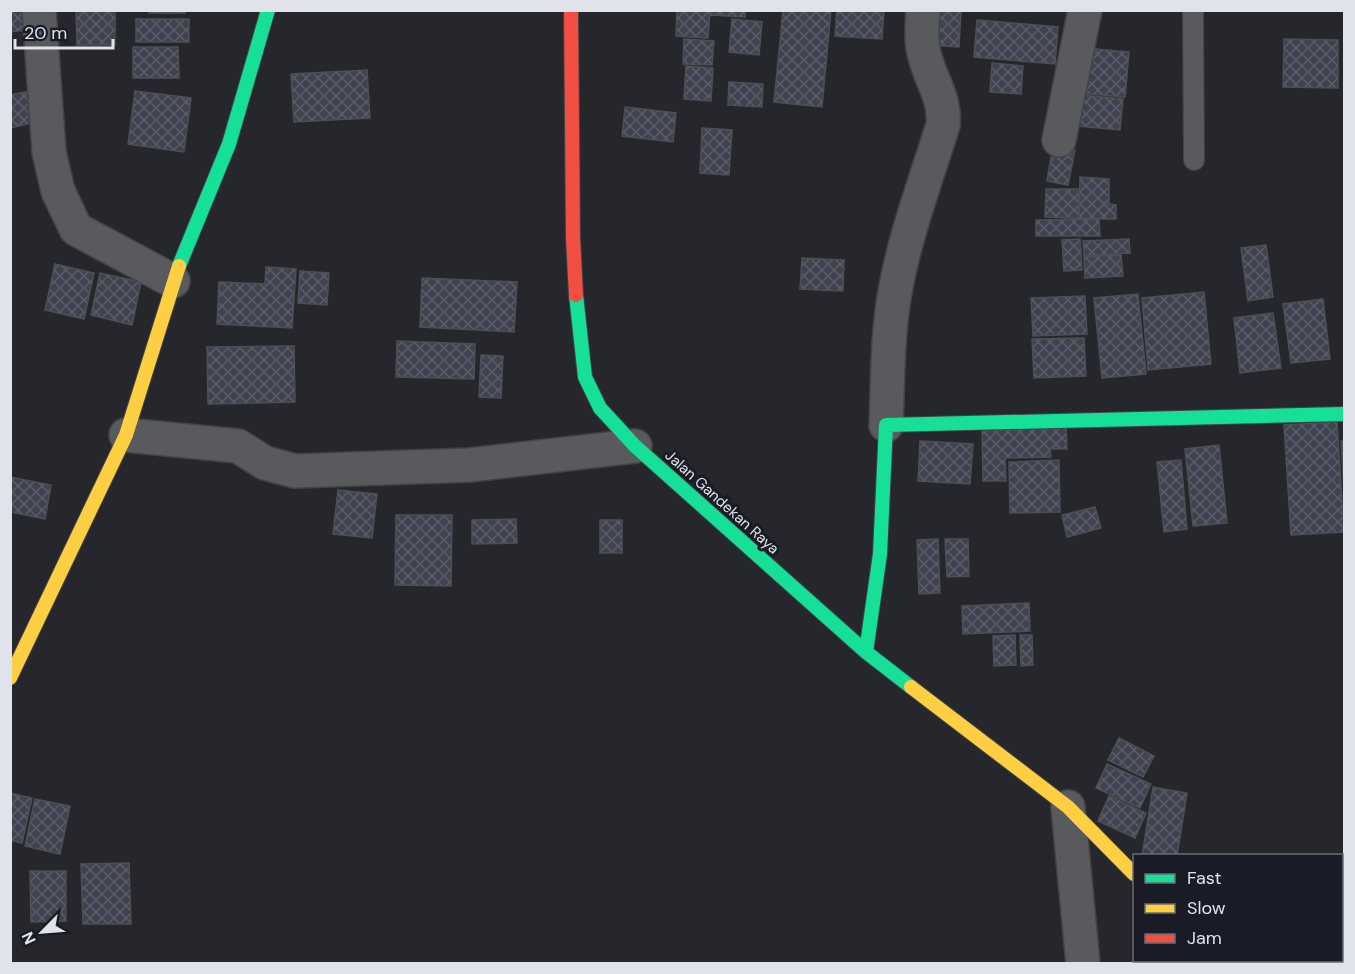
<svg xmlns="http://www.w3.org/2000/svg" width="1355" height="974" font-family="'DM Sans',sans-serif">
  <style>
    .building { fill: url(#building-cross-hatch); stroke: #4d4f53; stroke-width: 1.5 }
    .lines { fill: none; stroke-linecap: round; stroke-linejoin: round }
    .lane-casing { stroke: #414347; stroke-width: 22 }
    .street-casing { stroke: #414347; stroke-width: 36 }
    .fast-casing { stroke: #414347; stroke-width: 16 }
    .slow-casing { stroke: #414347; stroke-width: 16 }
    .jam-casing { stroke: #414347; stroke-width: 16 }
    .lane { stroke: #585a5e; stroke-width: 20 }
    .street { stroke: #585a5e; stroke-width: 33 }
    .fast { stroke: #16e098; stroke-width: 14 }
    .slow { stroke: #ffcf43; stroke-width: 14 }
    .jam { stroke: #f24e42; stroke-width: 14 }
    .labels { text-anchor: middle; stroke-width: 6; stroke-linejoin: round; paint-order: stroke }
    .street-label { font-size: 15px; fill: #e0e3ea; stroke: #191c26 }
  </style>
  <defs>
    <pattern id="building-cross-hatch" width="8" height="8" patternUnits="userSpaceOnUse" patternTransform="scale(1.5)"><rect width="8" height="8" fill="#3f4350"/><path d="M0 0l8 8M0 8l8-8" fill="none" stroke="#5a5e69"/></pattern>
  </defs>
  <rect width="100%" height="100%" fill="#25272c"/>
  <path class="building" d="M 10,10 L 24,10 L 26,30 L 10,32 Z
    M 76,10 L 115,10 L 115,45 L 77,45 Z
    M 149,10 L 185,10 L 185,13 L 149,13 Z
    M 677,10 L 710,10 L 708,38 L 676,36 Z
    M 712,10 L 745,10 L 745,17 L 711,15 Z
    M 783,10 L 831,10 L 822,107 L 774,102 Z
    M 837,10 L 884,10 L 882,39 L 835,36 Z
    M 931,10 L 961,10 L 959,47 L 930,45 Z
    M 136,19 L 189,19 L 189,42 L 136,42 Z
    M 732,19 L 762,22 L 759,55 L 729,52 Z
    M 977,20 L 1058,27 L 1055,64 L 974,57 Z
    M 684,39 L 714,41 L 712,65 L 683,64 Z
    M 1284,39 L 1338,40 L 1338,88 L 1283,87 Z
    M 133,47 L 178,47 L 179,78 L 133,78 Z
    M 1083,48 L 1129,52 L 1125,97 L 1079,93 Z
    M 992,63 L 1023,66 L 1021,94 L 990,92 Z
    M 686,66 L 713,68 L 711,101 L 684,99 Z
    M 367,70 L 370,118 L 294,122 L 291,74 Z
    M 729,82 L 763,84 L 762,107 L 728,105 Z
    M 30,91 L 37,122 L 10,128 L 10,95 Z
    M 135,91 L 191,98 L 184,152 L 128,144 Z
    M 1081,95 L 1123,99 L 1120,130 L 1078,126 Z
    M 625,107 L 676,113 L 673,142 L 622,136 Z
    M 702,128 L 732,130 L 729,175 L 700,173 Z
    M 1053,145 L 1075,150 L 1068,185 L 1047,181 Z
    M 1080,177 L 1109,179 L 1109,204 L 1116,205 L 1116,219 L 1079,218 Z
    M 1046,189 L 1078,189 L 1078,218 L 1045,217 Z
    M 1099,219 L 1100,236 L 1036,236 L 1036,220 Z
    M 1080,239 L 1082,270 L 1064,271 L 1062,240 Z
    M 1129,239 L 1130,253 L 1084,256 L 1083,241 Z
    M 1266,245 L 1273,297 L 1248,301 L 1241,248 Z
    M 1121,255 L 1123,276 L 1085,278 L 1084,257 Z
    M 802,258 L 844,260 L 843,291 L 800,289 Z
    M 55,264 L 94,273 L 84,319 L 45,310 Z
    M 266,267 L 296,269 L 292,328 L 217,324 L 219,282 L 265,284 Z
    M 300,271 L 329,273 L 327,305 L 298,303 Z
    M 100,273 L 141,282 L 132,325 L 91,315 Z
    M 422,278 L 517,282 L 514,332 L 420,327 Z
    M 1204,292 L 1211,364 L 1148,370 L 1142,298 Z
    M 1138,294 L 1146,374 L 1102,378 L 1094,298 Z
    M 1085,296 L 1087,334 L 1033,336 L 1031,298 Z
    M 1323,299 L 1330,359 L 1291,363 L 1283,304 Z
    M 1273,313 L 1281,368 L 1240,373 L 1234,318 Z
    M 1084,338 L 1086,376 L 1034,378 L 1032,339 Z
    M 397,341 L 475,344 L 474,379 L 396,377 Z
    M 294,346 L 295,402 L 208,404 L 207,347 Z
    M 481,355 L 503,356 L 501,398 L 479,397 Z
    M 1337,422 L 1344,532 L 1291,535 L 1284,425 Z
    M 1066,428 L 1067,449 L 1050,449 L 1051,457 L 1005,458 L 1006,481 L 983,481 L 982,431 Z
    M 920,441 L 973,444 L 970,484 L 918,481 Z
    M 1341,441 L 1344,441 L 1344,489 Z
    M 1219,445 L 1227,523 L 1193,526 L 1185,449 Z
    M 1059,460 L 1060,512 L 1010,513 L 1009,462 Z
    M 1181,460 L 1187,529 L 1164,532 L 1157,462 Z
    M 10,477 L 51,485 L 45,519 L 10,512 Z
    M 338,490 L 377,494 L 372,538 L 333,534 Z
    M 1095,507 L 1101,528 L 1067,537 L 1062,515 Z
    M 396,515 L 452,515 L 451,586 L 395,585 Z
    M 516,519 L 517,543 L 472,544 L 472,520 Z
    M 600,520 L 622,520 L 622,553 L 600,553 Z
    M 938,539 L 940,593 L 919,594 L 917,540 Z
    M 945,539 L 968,539 L 969,576 L 947,577 Z
    M 1029,603 L 1030,631 L 963,634 L 962,606 Z
    M 1015,635 L 1016,665 L 994,666 L 993,636 Z
    M 1020,635 L 1032,635 L 1033,665 L 1021,666 Z
    M 1119,738 L 1154,756 L 1143,777 L 1108,760 Z
    M 1107,764 L 1151,784 L 1140,808 L 1096,788 Z
    M 1153,787 L 1187,793 L 1177,856 L 1142,856 Z
    M 10,793 L 32,798 L 22,843 L 10,840 Z
    M 1109,796 L 1146,813 L 1135,838 L 1098,821 Z
    M 35,799 L 70,806 L 60,854 L 25,846 Z
    M 129,863 L 131,924 L 83,924 L 81,864 Z
    M 30,871 L 66,871 L 66,921 L 31,922 Z"/>
  <g class="lines">
    <g class="lane-casing">
      <path id="lane" d="M 1193,10 L 1194,160"/>
    </g>
    <g class="street-casing">
      <path id="street" d="M 39,10 L 49,152 L 58,191 L 76,229 L 173,281
        M 1059,140 L 1085,10
        M 886,425 C 888,381 887,336 895,292 C 905,235 926,180 943,125 C 946,95 927,76 923,48 C 921,36 922,23 923,10
        M 126,435 L 238,446 L 265,463 L 295,471 L 470,465 L 635,446
        M 1068,807 L 1083,964"/>
    </g>
    <g class="fast-casing">
      <path id="fast" d="M 179,266 L 229,144 L 268,10
        M 576,295 L 585,377 L 600,408 L 635,446 L 866,652 L 911,687
        M 866,652 L 880,554 L 886,425 L 1344,414"/>
    </g>
    <g class="slow-casing">
      <path id="slow" d="M 10,678 L 126,435 L 179,266
        M 911,687 L 1068,807 L 1134,874"/>
    </g>
    <g class="jam-casing">
      <path id="jam" d="M 571,10 L 573,238 L 576,295
        M 1217,960 L 1220,964"/>
    </g>
    <use href="#lane" class="lane"/>
    <use href="#street" class="street"/>
    <use href="#fast" class="fast"/>
    <use href="#slow" class="slow"/>
    <use href="#jam" class="jam"/>
  </g>
  <g class="labels">
    <g class="street-label">
      <text transform="translate(722 502) rotate(42)" y="5">Jalan Gandekan Raya</text>
    </g>
  </g>
  <rect width="1355" height="974" fill="none" stroke="#e0e3ea" stroke-width="24"/>
  <rect x="1133" y="854" width="210" height="108" fill="#191c26" stroke="#696c74" stroke-width="1.5"/>
  <rect x="1145" y="874" width="30" height="9" fill="#16e098" stroke="#696c74" stroke-width="1.5"/>
  <text x="1187" y="884" font-size="18" fill="#e0e3ea">Fast</text>
  <rect x="1145" y="904" width="30" height="9" fill="#ffcf43" stroke="#696c74" stroke-width="1.5"/>
  <text x="1187" y="914" font-size="18" fill="#e0e3ea">Slow</text>
  <rect x="1145" y="934" width="30" height="9" fill="#f24e42" stroke="#696c74" stroke-width="1.5"/>
  <text x="1187" y="944" font-size="18" fill="#e0e3ea">Jam</text>
  <g transform="translate(42 932) rotate(245)" stroke="#191c26" stroke-width="4.5" paint-order="stroke">
  <path d="M0-4.5L10 22L0 15L-10 22Z" fill="#e0e3ea"/>
  <text y="-9" font-size="16" font-weight="bold" text-anchor="middle" fill="#e0e3ea">N</text>
  </g>
  <path d="M15 39v9h98v-9" fill="none" stroke="#e0e3ea" stroke-width="3"/>
  <text x="24" y="39" font-size="18" fill="#e0e3ea" stroke="#191c26" stroke-width="4.5" paint-order="stroke">20 m</text>
</svg>
